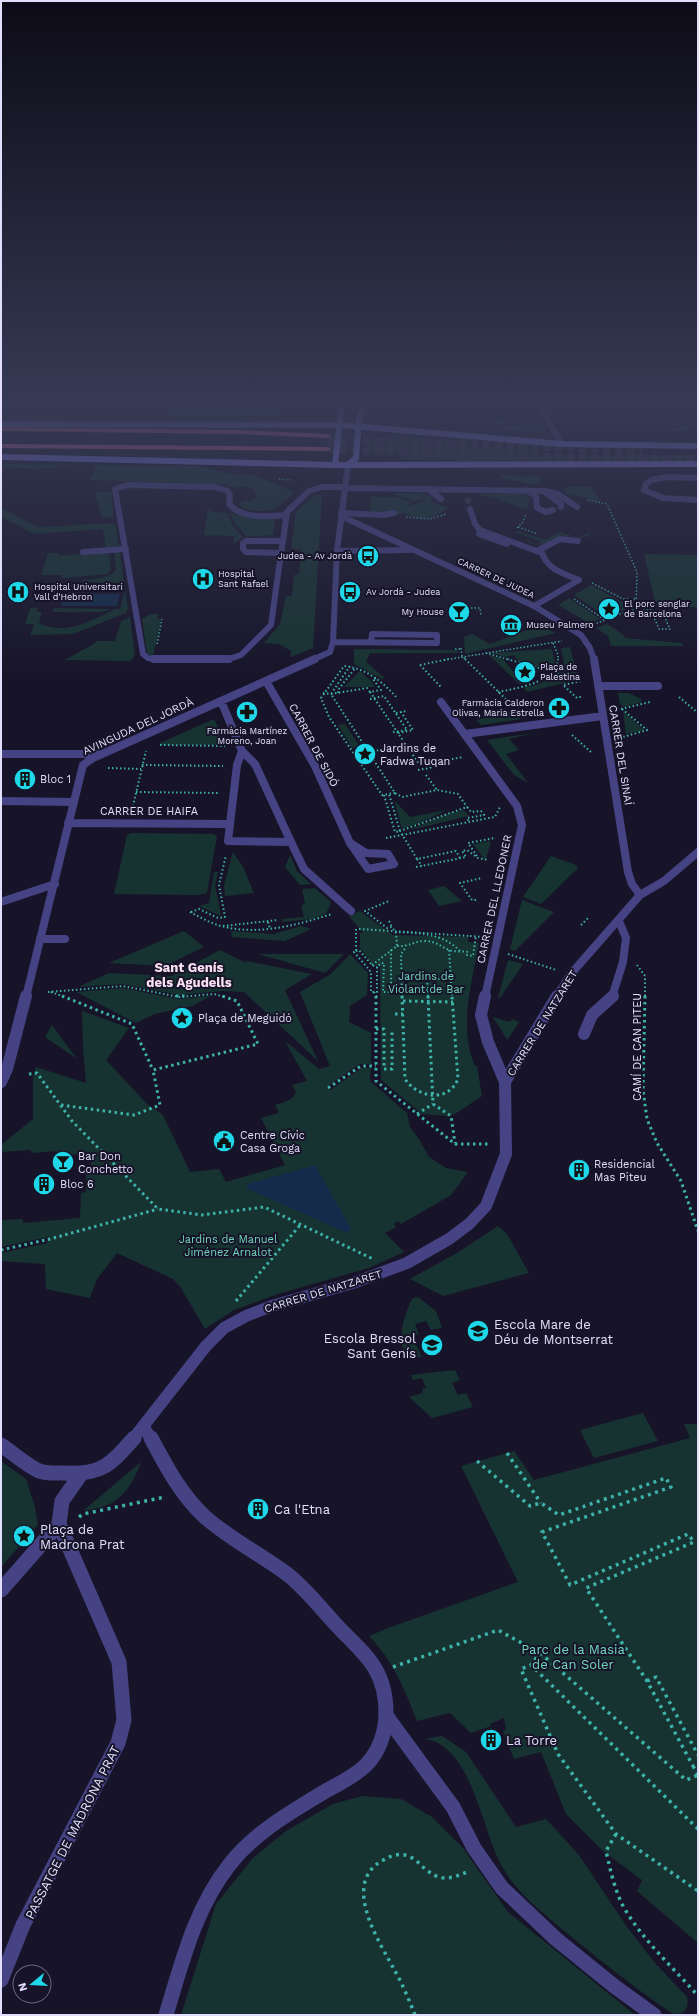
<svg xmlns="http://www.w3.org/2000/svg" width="699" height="2016" font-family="'Work Sans',sans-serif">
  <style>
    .green { fill: #173331 }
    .water { fill: #152b4c }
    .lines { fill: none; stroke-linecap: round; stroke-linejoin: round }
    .street-tunnel { stroke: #353249; stroke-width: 6; stroke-dasharray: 6 3.5; stroke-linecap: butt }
    .highway-tunnel { stroke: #353249; stroke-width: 8; stroke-dasharray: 8 4; stroke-linecap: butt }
    .path-far3 { stroke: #3db2a9; stroke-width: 1.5; stroke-dasharray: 1.5 2; stroke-linecap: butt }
    .path-far2 { stroke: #3db2a9; stroke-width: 2; stroke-dasharray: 1.5 2.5; stroke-linecap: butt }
    .path-far1 { stroke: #3db2a9; stroke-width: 3; stroke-dasharray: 2.5 3.5; stroke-linecap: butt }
    .path { stroke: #3db2a9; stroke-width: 3.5; stroke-dasharray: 3 4.5; stroke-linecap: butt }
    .lane-far3 { stroke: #454384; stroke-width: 6 }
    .lane-far2 { stroke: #454384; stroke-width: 8 }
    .lane-far1 { stroke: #454384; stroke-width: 12 }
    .lane { stroke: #454384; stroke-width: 15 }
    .street-far3 { stroke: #454384; stroke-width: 6 }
    .street-far2 { stroke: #454384; stroke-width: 8 }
    .street-far1 { stroke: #454384; stroke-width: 12 }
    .street { stroke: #454384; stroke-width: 15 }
    .secondary { stroke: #817ff3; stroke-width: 6 }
    .highway { fill: #f066aa; fill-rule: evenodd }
    .path-bridge { stroke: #3db2a9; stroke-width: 2; stroke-dasharray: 1.5 2.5; stroke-linecap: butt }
    .labels { text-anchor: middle; stroke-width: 4; stroke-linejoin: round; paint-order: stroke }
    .far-poi-label { font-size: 9px; fill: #e2dffc; stroke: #171429; text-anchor: start }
    .far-street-label { font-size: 9px; fill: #e2dffc; stroke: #171429 }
    .street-label { font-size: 11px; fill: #e2dffc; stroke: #171429 }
    .poi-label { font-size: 11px; fill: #e2dffc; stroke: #171429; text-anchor: start }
    .park-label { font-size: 11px; fill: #71d6bb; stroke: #171429 }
    .quarter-label { font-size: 13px; font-weight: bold; fill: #fce1f3; stroke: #171429 }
    .near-poi-label { font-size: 13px; fill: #e2dffc; stroke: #171429; text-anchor: start }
    .near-park-label { font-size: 13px; fill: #71d6bb; stroke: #171429 }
    .near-street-label { font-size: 13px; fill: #e2dffc; stroke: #171429 }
  </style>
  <rect width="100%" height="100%" fill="#171429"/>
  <path class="green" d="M 258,401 L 299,401 C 284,426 197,419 169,419 L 171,413 L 158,413 L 181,408 L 249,408 L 250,404 Z
    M 585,401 L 599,401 L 611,404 L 660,401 L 617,409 L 571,405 Z
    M 672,401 L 693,401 L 656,409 L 634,408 Z
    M 472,426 L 544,427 L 546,431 L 539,433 Z
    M 396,436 L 430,439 L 431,443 L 448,441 L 480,445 L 482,448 L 498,447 L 538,451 L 540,457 L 567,455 L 568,461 L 456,462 L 456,460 L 401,459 L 401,454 L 373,456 L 367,451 C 372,436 382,437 396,436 Z
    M 618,454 L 641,454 L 642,456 L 657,457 L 688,455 L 690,460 L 586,460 L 585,456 L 618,456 Z
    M 1,464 L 80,465 L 37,469 L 1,467 Z
    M 95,465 L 197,466 L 230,474 L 254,475 L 295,492 C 289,497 282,504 276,508 C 269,512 246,513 240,505 L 242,501 L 252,501 L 256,498 L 255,491 L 247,486 L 239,488 L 220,484 L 90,480 L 92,474 L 95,474 Z
    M 502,475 L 523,477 L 536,475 L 542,477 L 541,483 L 533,484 L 499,478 Z
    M 572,486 L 591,487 L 602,502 L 568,494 L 563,490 L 564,488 Z
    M 95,492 L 111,492 L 114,518 L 102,517 Z
    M 395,493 L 424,493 L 435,499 L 431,499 L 431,502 L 449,508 L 430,518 L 419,518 L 404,513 L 396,515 L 370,511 L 371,497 L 395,497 L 412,502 L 408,504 L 409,506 L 427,500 L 419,499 L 415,501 L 395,495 Z
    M 482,494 L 524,494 L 530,499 L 527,509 L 491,497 L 478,495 Z
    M 314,495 L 322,495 L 313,648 L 291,657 L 291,651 L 279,644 L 264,643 L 280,624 L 286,596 L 292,596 L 294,575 L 299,574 L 301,549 L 291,549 L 296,512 Z
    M 1,508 L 38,527 L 115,523 L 119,546 L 106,548 L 103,529 L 34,534 L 1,517 Z
    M 208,508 L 213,512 L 227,513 L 233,526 L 243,537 L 233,544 L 234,536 L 204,535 Z
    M 230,513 L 249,517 L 275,518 L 273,535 L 245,537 L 244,533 L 237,527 Z
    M 518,531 L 545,540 L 561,532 L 578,538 L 588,533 L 592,534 L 580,539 C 555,531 560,539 538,546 L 526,541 L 528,540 L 538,545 L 542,542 L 515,532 Z
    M 104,552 L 109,554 L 111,570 L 107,574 L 67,578 L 61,578 L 62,575 L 41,575 L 48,553 L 57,553 L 60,556 Z
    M 120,552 L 124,584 L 76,581 L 102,578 L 114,573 L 116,569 L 114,553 Z
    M 644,554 L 698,555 L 698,607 L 656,607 Z
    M 66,585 L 120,587 L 119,590 L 68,590 L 65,589 Z
    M 591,585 L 631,607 L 606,617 L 574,595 Z
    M 125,590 L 128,608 L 126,613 L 73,634 L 30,635 L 34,624 L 25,624 L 30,608 L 38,608 L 37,612 L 42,612 L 39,622 L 40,624 C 69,635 90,621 115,609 L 120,609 Z
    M 569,598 L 600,619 L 589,623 L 558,605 Z
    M 54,608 L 111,609 L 103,612 L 53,612 Z
    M 150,614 L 158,614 L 158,619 L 161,619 L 153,656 L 147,654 L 142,619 Z
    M 130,617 L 135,655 L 131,661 L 65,660 L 95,643 L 96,641 L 115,641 L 121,621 Z
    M 607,624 L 624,635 L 625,638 L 682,643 L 683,646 L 611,646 L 608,636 L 596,628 Z
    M 540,625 L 556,633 L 465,654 L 464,637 L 472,634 L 490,644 Z
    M 570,647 L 578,677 L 558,672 L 564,663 L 561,648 Z
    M 354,649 L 458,650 L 458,653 L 370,653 L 366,662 L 385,678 L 382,679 L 354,664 Z
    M 552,649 L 555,662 L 549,670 L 520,663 L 514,655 L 505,657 L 491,653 Z
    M 489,655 L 503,659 L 522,683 L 519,684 Z
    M 360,671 L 370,680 L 375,687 L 344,687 Z
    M 556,674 L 576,680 L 527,692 L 524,688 L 539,684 Z
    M 618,693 L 629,693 L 641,699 L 642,702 L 624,707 L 620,704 Z
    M 512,711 L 521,719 L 481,725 L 476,720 Z
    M 623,711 L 644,730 L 626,734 Z
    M 214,719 L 227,745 L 160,745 L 160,743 Z
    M 345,724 L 360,747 L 352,748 L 338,725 Z
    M 534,733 L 509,739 L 519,750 L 506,754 L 528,783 L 514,775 L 487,740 Z
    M 394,800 L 410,817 L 447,810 L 422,822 L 402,829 Z
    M 464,810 L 469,816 L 410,830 L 446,814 Z
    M 131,833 L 213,834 L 217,836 L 207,893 L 198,895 L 114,894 L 127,835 Z
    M 491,841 L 486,859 L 484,859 L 473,844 Z
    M 233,852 L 243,867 L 254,893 L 225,896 L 224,885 Z
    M 290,855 L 297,871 L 311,884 L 300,885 L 285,867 Z
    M 551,856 L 576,865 L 578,868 L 541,904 L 523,897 Z
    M 214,872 L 218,872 L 215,885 L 221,916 L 199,906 L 209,903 Z
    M 444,886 L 462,901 L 439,906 L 428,890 Z
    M 315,888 L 330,901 L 331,903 L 326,914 L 312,919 L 282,922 L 282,919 L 304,917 L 301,905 L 305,904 L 302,889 Z
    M 522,900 L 554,912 L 515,951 L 510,949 Z
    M 360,911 L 393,935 L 468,937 L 468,942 L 479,943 C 472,983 458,1027 475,1066 L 477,1066 L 482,1096 L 455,1114 L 448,1116 L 422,1114 L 381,1080 L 380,967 L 372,963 L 360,948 L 360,933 L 363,933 L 349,916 Z
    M 301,926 L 311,929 L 285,941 L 232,937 L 231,931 L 274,934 Z
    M 184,931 L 204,947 L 165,966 L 109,963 Z
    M 220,950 L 246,963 L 246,961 L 312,974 L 285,990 L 318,1061 L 244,992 L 223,991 L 179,995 L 122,984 L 78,987 L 109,973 L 173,976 L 173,975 Z
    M 258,954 L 344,954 L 325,973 Z
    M 350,954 L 368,973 L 367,995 L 350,1006 L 349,1022 L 371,1033 L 371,1064 L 360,1064 L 326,1087 L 330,1090 L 362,1068 L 371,1068 L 370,1081 L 407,1113 L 410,1127 L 419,1139 L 429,1157 L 446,1168 L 468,1172 L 451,1195 L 401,1224 L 398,1221 L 394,1224 L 396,1227 L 385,1233 L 404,1252 L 369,1268 L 278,1294 L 234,1310 L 205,1329 L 181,1288 L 173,1279 L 117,1253 L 97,1279 L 90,1298 L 46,1289 L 45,1264 L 1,1261 L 1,1253 L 47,1243 L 48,1237 L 1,1247 L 1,1220 L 23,1219 L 23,1223 L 80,1218 L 81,1193 L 86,1192 L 86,1173 L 91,1173 L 91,1153 L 57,1156 L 57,1151 L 31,1153 L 31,1150 L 1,1152 L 1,1145 L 33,1119 L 33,1076 L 36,1067 L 86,1083 L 83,1049 L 82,1011 L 129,1028 L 106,1060 L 147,1104 L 163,1115 L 190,1172 L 219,1169 L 226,1182 L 285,1165 L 261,1118 L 279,1113 L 275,1105 C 283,1102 293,1101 296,1092 L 292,1085 L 307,1081 L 285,1041 L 319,1069 L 330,1066 L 300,992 L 331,974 Z
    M 508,960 L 523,964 L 500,998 L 498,998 Z
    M 123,988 L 178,999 L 211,996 L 192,1006 L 154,1014 L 136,1023 L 76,992 Z
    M 493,1017 L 510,1022 L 512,1019 L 519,1022 L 508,1039 L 506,1038 Z
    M 52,1025 L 77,1059 L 45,1037 Z
    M 498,1226 L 507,1234 L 529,1273 L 443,1296 L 410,1279 L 457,1253 Z
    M 418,1297 L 436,1311 L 442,1328 L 431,1330 L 426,1321 L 415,1324 L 419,1334 L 412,1336 L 422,1357 C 389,1360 403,1315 413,1298 Z
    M 455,1370 L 460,1380 L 452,1383 L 458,1395 L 466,1393 L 473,1407 L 432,1418 L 409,1397 L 423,1393 L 422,1389 L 426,1388 L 422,1378 L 413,1380 L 411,1375 Z
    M 643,1413 L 658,1441 L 594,1458 L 580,1430 Z
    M 684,1424 L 698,1424 L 698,1943 L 637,1891 L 642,1880 L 603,1851 L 566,1814 L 541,1752 L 514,1759 L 503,1731 L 506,1729 L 504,1718 L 490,1724 L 491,1726 L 471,1733 L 450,1713 L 417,1721 C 404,1688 394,1662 369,1636 L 391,1627 L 518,1582 L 461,1466 L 514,1451 L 534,1480 L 690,1438 Z
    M 1,1461 L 26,1479 L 35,1507 L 38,1525 L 1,1567 Z
    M 141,1462 C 133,1484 121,1504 97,1508 C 92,1509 88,1511 84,1510 Z
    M 442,1736 L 466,1752 L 516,1827 L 546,1819 L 579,1855 L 627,1927 L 655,1963 L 687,1997 C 689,2008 685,2015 673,2014 C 632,1986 595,1956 557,1925 C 537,1908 516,1891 503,1868 C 483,1834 475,1763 438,1743 C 434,1740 428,1740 424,1739 Z
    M 362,1796 L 401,1799 L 432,1817 L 463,1848 L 508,1912 L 635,2015 L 181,2015 L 216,1904 L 253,1858 L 286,1831 L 333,1804 Z"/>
  <path class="water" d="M 65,594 L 120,594 L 117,606 L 61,606 Z
    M 315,1165 L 351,1229 L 347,1233 L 246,1188 L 248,1184 Z"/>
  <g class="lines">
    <path class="street-tunnel" d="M 467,498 L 470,509"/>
    <path class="highway-tunnel" d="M 327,440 L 642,450
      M 327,449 L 533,457 L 698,459"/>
    <path class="path-far3" d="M 553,401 L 563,406 L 579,401
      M 308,411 L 304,407 L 312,401
      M 559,411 L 563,406 C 609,407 653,413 698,402
      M 496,423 L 533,422
      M 673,430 L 698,424
      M 279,479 L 292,480
      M 588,500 L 607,504 L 637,572 L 636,610
      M 406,517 L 430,519 L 446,514
      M 518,527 L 538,534
      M 517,528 L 523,522 L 526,514
      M 592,583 L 623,599 L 635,599
      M 66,584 L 119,585
      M 574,599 L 605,620
      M 464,608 L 480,608 L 481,615
      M 590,626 L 630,610 L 651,610 L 659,629 L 670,629 L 665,618
      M 553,643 L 558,655 L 558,660
      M 157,644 L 162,619
      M 461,648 L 462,656 L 466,660
      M 455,649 L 461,649
      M 486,653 L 510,660
      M 444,660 L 562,641"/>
    <path class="path-far2" d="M 465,659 L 520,713
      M 507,659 L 581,680
      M 420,665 L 449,659
      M 420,665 L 441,687
      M 350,666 L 331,694 L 395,793 L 402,797 L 437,790 L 458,794 L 467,807
      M 581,681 L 563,685 L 577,698 L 583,696
      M 370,692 L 419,764
      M 498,692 C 517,688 556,683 558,659
      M 323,693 L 331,694 L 367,688 L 370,692 L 381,690 L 373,679 L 376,678
      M 338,693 L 338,690 L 356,667
      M 679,697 L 698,713
      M 621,709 L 650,702
      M 622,709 L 647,730 L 623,737
      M 396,713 L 406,711
      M 398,733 L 413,730 L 401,712
      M 572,735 L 592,753
      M 160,745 L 225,746
      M 369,752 L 406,745
      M 142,765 L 223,766
      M 108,768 L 141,769
      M 430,768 L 442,761 L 463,757
      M 426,775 L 437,790
      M 136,792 L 220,793
      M 395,793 L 382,795 L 329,717 L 321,698 L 344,666 C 367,669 382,681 397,698
      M 384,795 L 395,832 L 400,831 L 389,794
      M 132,810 L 146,751
      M 386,838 L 495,817 L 500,807
      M 477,856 L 468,843 L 494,838
      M 460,858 L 456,851 L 417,859 L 400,831 L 467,807 L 471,812 L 481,811 L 484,815 L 467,818 L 469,822
      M 417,859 L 422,866
      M 416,867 L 466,857 L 462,851 L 467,850 L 478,858 L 488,860
      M 476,900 L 472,900 L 460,883 L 482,878
      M 190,912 C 200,917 210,923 221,926 C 258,936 297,925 332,914
      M 191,912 L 199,909 L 218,918 L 225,917 L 219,885 L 226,855
      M 389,921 L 392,927
      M 268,922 L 270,929
      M 581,925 L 588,918
      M 223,926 L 278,920
      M 356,929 L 356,951 L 354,952 L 371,972 L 371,992 L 377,992 L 377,967 L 381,963 L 384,963 L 383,992 L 391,992 L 391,949
      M 395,932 C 419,933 442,933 460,951
      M 470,936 L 483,937
      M 397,946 C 409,947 414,941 425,941 C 435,941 440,946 449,950 C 454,952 462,951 468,952 L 467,955 L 473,956 L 476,936
      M 449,950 L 452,997
      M 356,951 L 359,950 L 372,965 L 377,967
      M 508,954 L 556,970
      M 372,965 L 397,946 L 396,933 L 392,927 L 387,928 L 365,911 L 389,901
      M 637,965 L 645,976 L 645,997
      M 402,979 L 452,979
      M 427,979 L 428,997
      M 402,990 L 452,990
      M 48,992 L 123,986 L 179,997 L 214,994 L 225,997
      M 51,992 L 65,997
      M 374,992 L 377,997
      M 402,997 L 401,954 L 406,947"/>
    <path class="path-far1" d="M 62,996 L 132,1024 L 153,1070
      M 176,996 L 185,996
      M 376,996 L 376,1081 L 455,1144 L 490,1144
      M 402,996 L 405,1079 C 418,1098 448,1103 458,1079 L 452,996
      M 428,996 L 433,1104
      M 645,996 L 643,1090 L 647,1119 L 657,1143 L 681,1181 L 698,1231
      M 403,1001 L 453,1002
      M 395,1014 L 403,1014
      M 376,1029 L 384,1029 L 384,1069 L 392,1069 L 392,1030
      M 29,1074 L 37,1073 L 72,1121 L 158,1209 L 202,1215 L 264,1207 L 373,1259
      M 328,1088 L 361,1066 L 376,1066
      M 433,1104 L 451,1116 L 455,1143
      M 61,1105 L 134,1115 L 160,1105 L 153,1070 L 258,1044 L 237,1001 L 222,996
      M 417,1114 L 433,1104
      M 1,1250 L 50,1239 L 158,1209
      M 236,1301 L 301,1224"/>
    <path class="path" d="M 507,1453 L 541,1503
      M 477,1461 L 530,1506 L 541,1503 L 559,1515 L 666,1478 L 671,1487 L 542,1532 L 570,1585 L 688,1534 L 694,1542 L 586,1588 L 647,1681 L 693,1766 L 698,1764
      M 79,1517 L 83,1514 L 165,1497
      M 540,1653 L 686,1780 L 698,1775
      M 393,1667 L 498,1630 L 540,1653 L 531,1665
      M 647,1681 L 656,1677 L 698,1755
      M 693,1766 L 698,1775
      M 698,1829 L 531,1665 L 521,1669 L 558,1754 L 616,1834 L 698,1891
      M 616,1834 L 606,1851 C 610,1869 614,1887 622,1904 C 641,1939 672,1966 698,1996
      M 415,2015 C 409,2000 403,1985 395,1971 C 380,1943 342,1886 380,1862 C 388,1857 398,1852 408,1856 C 414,1858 419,1863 423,1867 C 440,1882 449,1880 469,1871"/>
    <path class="lane-far3" d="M 227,407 L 228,401
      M 698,478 L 666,477 L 651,480 L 646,484 L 644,490 L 663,498 L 698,500
      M 428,489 L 441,499
      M 544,491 L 558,494 L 577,507
      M 341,513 L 383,515 L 394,513
      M 480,530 L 479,534 L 507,544
      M 246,541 L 283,541 L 281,553 L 246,552 L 243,549 L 243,543 Z
      M 283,541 L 287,512 L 309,491 L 322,487 L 345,487
      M 537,551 L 560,539 L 578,541
      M 83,552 L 126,549
      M 215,660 L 155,659 L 148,658 L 143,654 L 115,489 L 128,485 L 215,487 L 228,491 L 230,496 L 229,504 C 243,520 267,516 286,515
      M 226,660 L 241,655 L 271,625 L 281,553"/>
    <path class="lane-far2" d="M 154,659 L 229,659
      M 1,754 L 101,754
      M 1,801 L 73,802
      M 291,842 L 304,869 L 351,911
      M 40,939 L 65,939
      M 612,997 L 623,962 L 626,938 L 619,921"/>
    <path class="lane-far1" d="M 584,1034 L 592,1015 L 613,996"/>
    <path class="lane" d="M 387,1717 L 453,1807 L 474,1848 L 502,1888 L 556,1939 L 614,1986 L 654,2015"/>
    <path class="street-far3" d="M 536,401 L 562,444
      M 345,488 L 544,491 L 561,504 L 561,507
      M 526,490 L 536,496 L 537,508 L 546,512 L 553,510
      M 470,509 L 475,524 L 480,530 L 542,553 C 548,570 563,573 579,580 L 534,606
      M 341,516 L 534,606 L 581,635 L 590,648 L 594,660
      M 337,551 L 411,550
      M 333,642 L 437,643 L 437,635 L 372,634 L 371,642
      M 312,660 L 330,652 L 333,642 L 337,551 L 348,465"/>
    <path class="street-far2" d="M 594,659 L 628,872 L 632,884 L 640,895
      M 266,681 L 315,766 L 350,843
      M 598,686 L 658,686
      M 221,701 L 242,751
      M 441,702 L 517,806 L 522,825 L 485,997
      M 465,734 L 603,716
      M 242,751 L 255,764 L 291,842 L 228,841 L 237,765 Z
      M 68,823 L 230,824
      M 350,843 L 366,853 L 388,854 L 394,864 L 368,869 Z
      M 1,902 L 55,884
      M 26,997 L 83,765 L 93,758 L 315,659
      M 556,997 L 570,975 L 640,895 L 664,881 L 698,852"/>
    <path class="street-far1" d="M 485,996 L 481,1015 L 488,1042 L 505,1082
      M 1,1082 L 7,1069 L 26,996
      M 144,1427 L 151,1439
      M 133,1439 L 206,1346 L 224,1328 L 246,1316 L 272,1306 L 356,1282 L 407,1263 L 449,1239 L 469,1224 L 486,1206 L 506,1154 L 505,1082 L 557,996"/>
    <path class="street" d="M 151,1438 C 166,1466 181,1495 205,1517 C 230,1539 260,1554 287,1574 C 308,1590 324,1613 343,1632 C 369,1658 386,1673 386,1713 C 386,1732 379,1752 366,1765 C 354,1777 338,1784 324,1792 C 291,1812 254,1833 230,1864 C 195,1908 182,1962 166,2015
      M 1,1445 C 13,1453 24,1463 37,1470 C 45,1474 55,1473 64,1473 C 102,1475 110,1465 134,1438
      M 1,1590 L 59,1524 L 62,1501 L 81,1474
      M 1,1980 L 23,1925 L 118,1743 L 124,1720 L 119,1662 L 59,1524"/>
    <path class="secondary" d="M 1,424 L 340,425 L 562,444 L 698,446
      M 1,457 L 335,465 L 698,464
      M 335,465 L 342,401
      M 348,465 L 356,458 L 359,418 L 366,401"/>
    <path class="highway" d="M 1,427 L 238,430 L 328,434 L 332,436 L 328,438 L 238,434 L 1,431 Z
      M 1,444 L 327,447 L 331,449 L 327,451 L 1,448 Z"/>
    <path class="path-bridge" d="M 370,699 L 384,696 L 407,730 L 393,732
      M 418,770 L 430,768
      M 359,929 L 470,936"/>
  </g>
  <linearGradient id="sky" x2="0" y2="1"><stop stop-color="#0d0b17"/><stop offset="0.59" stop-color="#363a54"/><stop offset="1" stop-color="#363a54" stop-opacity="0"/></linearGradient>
  <rect width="699" height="683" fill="url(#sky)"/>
  <defs>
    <g id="bus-disc" transform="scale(1.15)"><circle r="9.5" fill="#1ed8e9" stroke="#171429"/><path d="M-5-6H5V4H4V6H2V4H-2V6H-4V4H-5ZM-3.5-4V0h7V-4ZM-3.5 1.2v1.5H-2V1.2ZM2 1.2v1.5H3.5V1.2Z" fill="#111"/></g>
    <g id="hospital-disc" transform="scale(1.15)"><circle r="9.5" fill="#1ed8e9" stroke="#171429"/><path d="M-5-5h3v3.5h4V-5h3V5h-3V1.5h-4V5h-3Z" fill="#111"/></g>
    <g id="sight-disc" transform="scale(1.15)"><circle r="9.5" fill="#1ed8e9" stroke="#171429"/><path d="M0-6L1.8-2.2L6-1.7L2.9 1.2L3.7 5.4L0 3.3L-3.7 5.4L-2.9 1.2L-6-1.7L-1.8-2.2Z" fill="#111"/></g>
    <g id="bar-disc" transform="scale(1.15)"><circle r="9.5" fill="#1ed8e9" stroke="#171429"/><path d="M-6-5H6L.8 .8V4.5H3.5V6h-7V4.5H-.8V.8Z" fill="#111"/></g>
    <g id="museum-disc" transform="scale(1.15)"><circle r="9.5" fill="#1ed8e9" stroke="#171429"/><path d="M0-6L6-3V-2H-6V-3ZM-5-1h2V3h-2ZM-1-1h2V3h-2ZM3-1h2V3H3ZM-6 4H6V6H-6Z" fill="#111"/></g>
    <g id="pharmacy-disc" transform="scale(1.15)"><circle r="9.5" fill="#1ed8e9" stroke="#171429"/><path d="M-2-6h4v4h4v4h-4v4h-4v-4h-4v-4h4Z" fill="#111"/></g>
    <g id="building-disc" transform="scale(1.15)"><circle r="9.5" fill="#1ed8e9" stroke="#171429"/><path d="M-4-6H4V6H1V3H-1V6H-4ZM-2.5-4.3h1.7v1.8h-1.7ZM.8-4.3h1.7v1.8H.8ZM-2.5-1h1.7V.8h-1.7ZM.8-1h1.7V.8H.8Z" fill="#111"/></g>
    <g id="civic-disc" transform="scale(1.15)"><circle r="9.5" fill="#1ed8e9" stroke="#171429"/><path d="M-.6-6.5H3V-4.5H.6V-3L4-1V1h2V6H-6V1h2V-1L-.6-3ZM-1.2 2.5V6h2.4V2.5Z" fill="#111"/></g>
    <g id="school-disc" transform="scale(1.15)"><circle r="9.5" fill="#1ed8e9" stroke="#171429"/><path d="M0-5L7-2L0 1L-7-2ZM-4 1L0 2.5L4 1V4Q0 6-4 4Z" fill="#111"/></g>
  </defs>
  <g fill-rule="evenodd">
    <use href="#bus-disc" x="368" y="556"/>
    <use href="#hospital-disc" x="203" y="579"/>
    <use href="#hospital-disc" x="18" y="592"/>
    <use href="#bus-disc" x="350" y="592"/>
    <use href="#sight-disc" x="609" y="609"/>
    <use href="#bar-disc" x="459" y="612"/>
    <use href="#museum-disc" x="511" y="625"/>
    <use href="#sight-disc" x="525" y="672"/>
    <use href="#pharmacy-disc" x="559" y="708"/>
    <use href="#pharmacy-disc" x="247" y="712"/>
    <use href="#sight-disc" x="365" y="754"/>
    <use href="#building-disc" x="25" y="779"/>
    <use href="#sight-disc" x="182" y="1018"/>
    <use href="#civic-disc" x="224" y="1141"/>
    <use href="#bar-disc" x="63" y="1162"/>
    <use href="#building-disc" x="579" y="1170"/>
    <use href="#building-disc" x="44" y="1184"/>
    <use href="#school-disc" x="478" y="1331"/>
    <use href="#school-disc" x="432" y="1345"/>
    <use href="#building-disc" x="258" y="1509"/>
    <use href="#sight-disc" x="24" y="1536"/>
    <use href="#building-disc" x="491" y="1740"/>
  </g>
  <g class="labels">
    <g class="far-poi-label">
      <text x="352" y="559" text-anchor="end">Judea - Av Jordà</text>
      <text x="218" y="577">Hospital<tspan x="218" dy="10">Sant Rafael</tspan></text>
      <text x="34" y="590">Hospital Universitari<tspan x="34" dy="10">Vall d'Hebron</tspan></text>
      <text x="366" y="595">Av Jordà - Judea</text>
      <text x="624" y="607">El porc senglar<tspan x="624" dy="10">de Barcelona</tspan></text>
      <text x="444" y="615" text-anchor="end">My House</text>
      <text x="526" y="628">Museu Palmero</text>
      <text x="540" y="670">Plaça de<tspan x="540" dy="10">Palestina</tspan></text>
      <text x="544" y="706" text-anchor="end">Farmàcia Calderon<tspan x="544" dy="10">Olivas, Maria Estrella</tspan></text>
      <text x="247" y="734" text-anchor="middle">Farmàcia Martínez<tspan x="247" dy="10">Moreno, Joan</tspan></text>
    </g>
    <g class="far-street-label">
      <text transform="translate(496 578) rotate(25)" y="3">CARRER DE JUDEA</text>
    </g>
    <g class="street-label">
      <text transform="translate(138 726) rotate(-25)" y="4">AVINGUDA DEL JORDÀ</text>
      <text transform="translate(314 745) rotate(62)" y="4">CARRER DE SIDÓ</text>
      <text transform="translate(621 755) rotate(81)" y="4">CARRER DEL SINAÍ</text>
      <text x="149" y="815">CARRER DE HAIFA</text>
      <text transform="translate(494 899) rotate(-78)" y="4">CARRER DEL LLEDONER</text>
      <text transform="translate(542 1023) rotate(-58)" y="4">CARRER DE NATZARET</text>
      <text transform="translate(637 1047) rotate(-90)" y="4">CAMÍ DE CAN PITEU</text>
      <text transform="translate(323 1291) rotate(-17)" y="4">CARRER DE NATZARET</text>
    </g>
    <g class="poi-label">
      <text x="380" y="752">Jardins de<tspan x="380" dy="13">Fadwa Tuqan</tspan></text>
      <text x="40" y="783">Bloc 1</text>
      <text x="198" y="1022">Plaça de Meguidó</text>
      <text x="240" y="1139">Centre Cívic<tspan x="240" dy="13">Casa Groga</tspan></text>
      <text x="78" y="1160">Bar Don<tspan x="78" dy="13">Conchetto</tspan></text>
      <text x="594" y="1168">Residencial<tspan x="594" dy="13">Mas Piteu</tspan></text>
      <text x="60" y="1188">Bloc 6</text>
    </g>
    <g class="park-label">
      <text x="426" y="980">Jardins de<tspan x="426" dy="13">Violant de Bar</tspan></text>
      <text x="228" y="1243">Jardins de Manuel<tspan x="228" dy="13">Jiménez Arnalot</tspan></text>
    </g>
    <g class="quarter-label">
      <text x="189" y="972">Sant Genís<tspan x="189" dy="15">dels Agudells</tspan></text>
    </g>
    <g class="near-poi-label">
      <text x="494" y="1329">Escola Mare de<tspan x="494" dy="15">Déu de Montserrat</tspan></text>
      <text x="416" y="1343" text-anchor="end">Escola Bressol<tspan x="416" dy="15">Sant Genís</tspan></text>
      <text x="274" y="1514">Ca l'Etna</text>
      <text x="40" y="1534">Plaça de<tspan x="40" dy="15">Madrona Prat</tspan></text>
      <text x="506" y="1745">La Torre</text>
    </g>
    <g class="near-park-label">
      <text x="573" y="1654">Parc de la Masia<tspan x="573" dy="15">de Can Soler</tspan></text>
    </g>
    <g class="near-street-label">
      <text transform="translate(72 1832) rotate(-63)" y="5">PASSATGE DE MADRONA PRAT</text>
    </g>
  </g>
  <rect width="699" height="2016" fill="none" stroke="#e2dffc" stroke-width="4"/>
  <g transform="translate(32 1984) rotate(252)"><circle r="19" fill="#171429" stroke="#68657d"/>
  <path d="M0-3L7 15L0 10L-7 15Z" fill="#1ed8e9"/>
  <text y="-6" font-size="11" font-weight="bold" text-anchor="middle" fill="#e2dffc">N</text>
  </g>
</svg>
